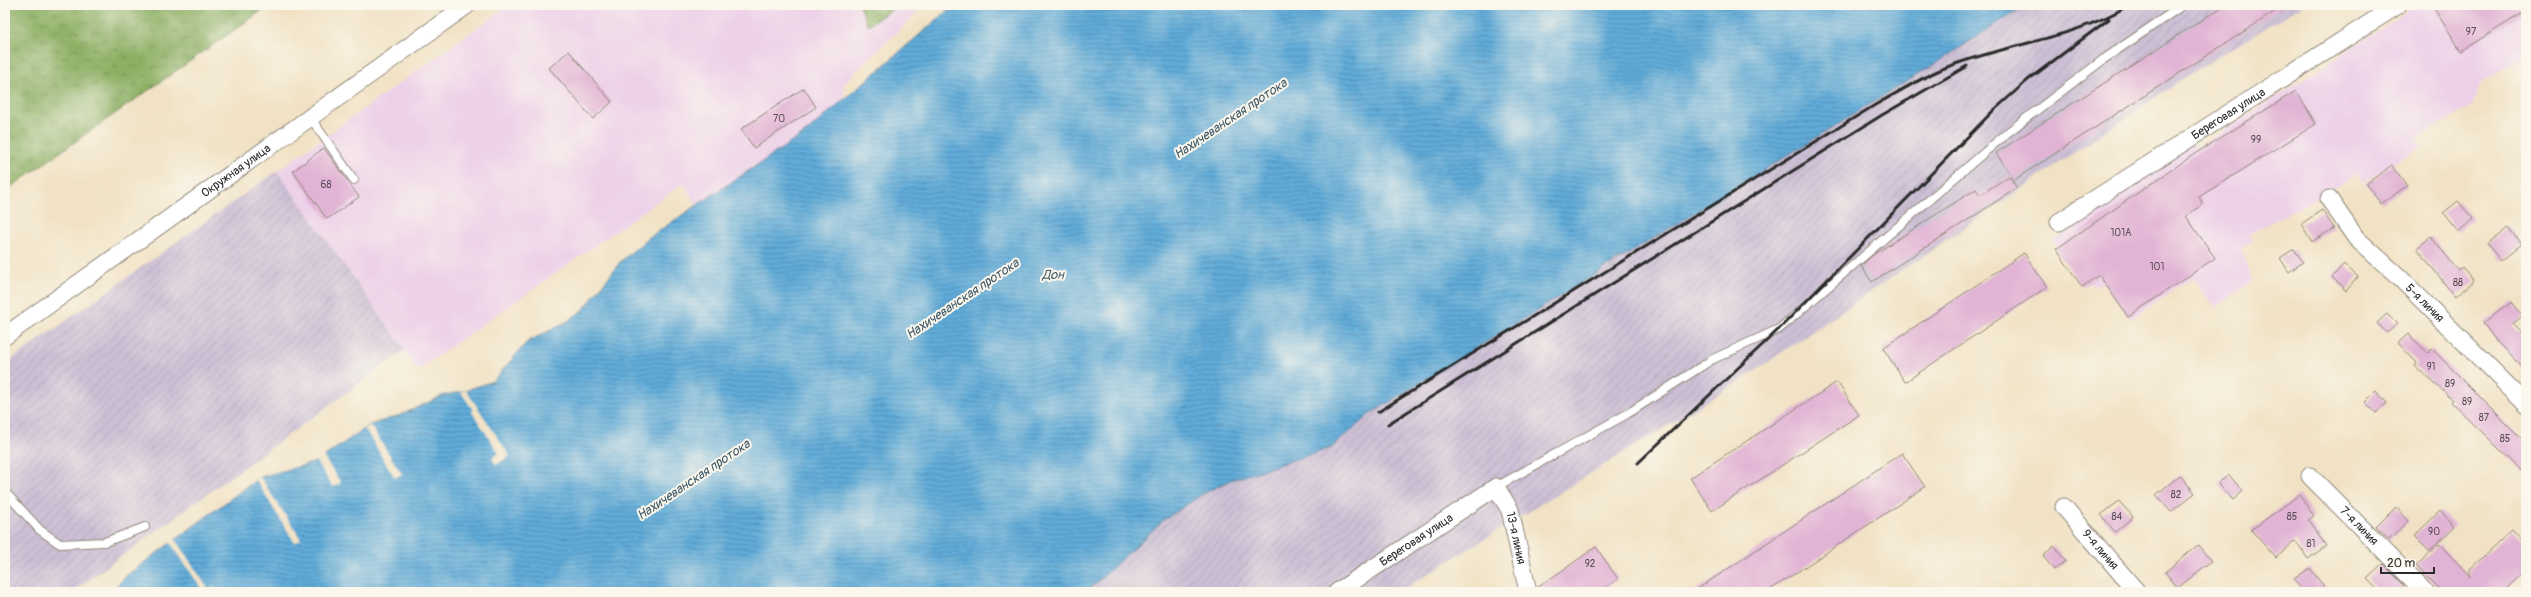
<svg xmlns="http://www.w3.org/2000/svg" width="2531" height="597" font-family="Pangolin,sans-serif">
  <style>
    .built { fill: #edd1e9 }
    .industrial { fill: url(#industrial-furrows) }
    .forest { fill: url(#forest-crowns); stroke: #5c6e48 }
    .water { fill: url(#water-rules); stroke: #466c82 }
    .pier { fill: #f1e2c5 }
    .building { fill: #e1b3d4 }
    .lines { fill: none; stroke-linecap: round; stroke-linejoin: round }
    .service-casing { stroke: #8e8678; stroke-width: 10 }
    .minor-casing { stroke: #8e8678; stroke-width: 19 }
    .service { stroke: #fff; stroke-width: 8 }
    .minor { stroke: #fff; stroke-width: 17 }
    .rail { stroke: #2b2b2b; stroke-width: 3 }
    .labels { text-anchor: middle; stroke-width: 4; stroke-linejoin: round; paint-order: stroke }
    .number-label { font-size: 10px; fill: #584d55 }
    .street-label { font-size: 12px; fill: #2b2b2b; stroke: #fbf7ec }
    .water-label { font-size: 13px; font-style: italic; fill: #3e5868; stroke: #fbf7ec }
  </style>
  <defs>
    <pattern id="industrial-furrows" width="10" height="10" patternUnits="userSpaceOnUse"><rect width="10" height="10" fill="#ccbfd4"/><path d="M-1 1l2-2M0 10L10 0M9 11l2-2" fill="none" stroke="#afa4b6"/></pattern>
    <pattern id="forest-crowns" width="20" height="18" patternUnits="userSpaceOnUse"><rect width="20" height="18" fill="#8db065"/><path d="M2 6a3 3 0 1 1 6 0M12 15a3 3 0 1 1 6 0" fill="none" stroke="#738f53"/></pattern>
    <pattern id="water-rules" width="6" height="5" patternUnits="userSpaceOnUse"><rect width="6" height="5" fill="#61acd9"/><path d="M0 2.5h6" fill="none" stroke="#508cb0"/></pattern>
  </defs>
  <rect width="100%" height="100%" fill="#fbf7ec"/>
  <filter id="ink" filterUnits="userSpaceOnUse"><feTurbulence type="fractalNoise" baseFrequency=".025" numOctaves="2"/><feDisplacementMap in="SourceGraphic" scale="8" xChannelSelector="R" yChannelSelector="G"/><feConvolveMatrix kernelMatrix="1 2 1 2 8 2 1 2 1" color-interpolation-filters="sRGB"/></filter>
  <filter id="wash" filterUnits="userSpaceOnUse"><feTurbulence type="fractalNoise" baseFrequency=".012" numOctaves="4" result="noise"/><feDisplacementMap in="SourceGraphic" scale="16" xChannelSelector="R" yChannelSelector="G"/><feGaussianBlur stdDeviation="0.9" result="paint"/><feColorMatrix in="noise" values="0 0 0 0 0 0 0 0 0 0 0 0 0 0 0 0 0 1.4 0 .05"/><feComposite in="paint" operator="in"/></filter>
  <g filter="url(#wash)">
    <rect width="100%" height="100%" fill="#f1e2c5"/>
    <path class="built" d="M 509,5 L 925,5 L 844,83 L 844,102 L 805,133 L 696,205 L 684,183 L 418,370 L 277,171 Z
      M 2416,5 L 2526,5 L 2526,57 L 2481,83 L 2473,105 L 2418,138 L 2421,146 L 2363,182 L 2356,174 L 2315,200 L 2248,234 L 2253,242 L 2240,249 L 2253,280 L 2215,308 L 2193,277 L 2131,319 L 2105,281 L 2093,287 L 2086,280 L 2079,282 L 2053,241 L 2190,142 L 2196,148 L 2334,60 Z"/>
    <path class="industrial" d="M 2025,5 L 2303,5 L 2182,79 L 1743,379 L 1399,592 L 1084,592 L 1097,582 L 1165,519 L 1206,492 L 1231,480 L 1331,448 L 1370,414 L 1935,64 Z
      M 277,171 L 405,350 L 72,592 L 5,592 L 5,364 Z"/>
    <path class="forest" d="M 5,5 L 270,5 L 5,191 Z
      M 859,5 L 899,5 L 868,25 Z"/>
    <path class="water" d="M 954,5 L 2025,5 L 1935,64 L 1370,414 L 1331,448 L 1231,480 L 1206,492 L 1165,519 L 1097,582 L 1084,592 L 111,592 L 127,575 L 260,477 L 316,462 L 370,425 L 403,414 L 444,395 L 461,392 L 493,381 L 527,342 L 568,321 L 584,309 L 620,262 L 648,238 L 805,133 Z"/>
    <path class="pier" d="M 466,390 L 510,456 L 496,465 L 492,458 L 499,453 L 472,412 L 473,410 L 461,392 Z
      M 370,425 L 402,474 L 395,478 L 365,429 Z
      M 323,456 L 341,483 L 333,487 L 315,460 Z
      M 260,477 L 301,539 L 295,543 L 256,480 Z
      M 175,539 L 209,590 L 214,587 L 217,592 L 204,592 L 170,542 Z"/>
    <g id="blocks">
      <path class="building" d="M 2225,5 L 2285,5 L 2014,180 L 1996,153 Z
        M 2432,5 L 2526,5 L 2526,11 L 2461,51 Z
        M 569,51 L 612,102 L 593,119 L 549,68 Z
        M 804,88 L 816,107 L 754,148 L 741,129 Z
        M 2296,91 L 2316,124 L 2199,197 L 2203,204 L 2186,216 L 2215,258 L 2128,317 L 2099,275 L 2082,287 L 2056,249 L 2196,153 Z
        M 324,148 L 359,197 L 327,219 L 293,171 Z
        M 2392,165 L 2407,186 L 2381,204 L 2366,184 Z
        M 2009,176 L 2017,188 L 1872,282 L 1861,266 L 1873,255 L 1976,189 L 1980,195 Z
        M 2458,201 L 2473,219 L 2458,232 L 2443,213 Z
        M 2322,210 L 2334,228 L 2312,242 L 2301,224 Z
        M 2509,227 L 2522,244 L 2501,261 L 2487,244 Z
        M 2431,237 L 2458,270 L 2462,267 L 2474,281 L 2455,297 L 2417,248 Z
        M 2294,249 L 2303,262 L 2289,272 L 2280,258 Z
        M 2024,253 L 2047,287 L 1905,382 L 1883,348 Z
        M 2344,264 L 2358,277 L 2346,291 L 2332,277 Z
        M 2512,302 L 2523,316 L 2512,324 L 2526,338 L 2526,371 L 2497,342 L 2483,323 Z
        M 2387,314 L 2397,324 L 2387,333 L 2377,323 Z
        M 2408,334 L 2428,353 L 2432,349 L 2526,443 L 2526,475 L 2451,402 L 2453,400 L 2415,366 L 2417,363 L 2398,343 Z
        M 1837,382 L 1859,415 L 1712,511 L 1690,478 Z
        M 2376,391 L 2387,403 L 2376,413 L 2365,402 Z
        M 1902,453 L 1925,487 L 1767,592 L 1693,592 Z
        M 2228,474 L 2243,491 L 2233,500 L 2218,484 Z
        M 2180,475 L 2195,493 L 2171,512 L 2156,495 Z
        M 2299,495 L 2314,516 L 2308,520 L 2326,546 L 2308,559 L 2295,541 L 2276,558 L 2251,530 Z
        M 2119,501 L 2133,517 L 2115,532 L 2101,515 Z
        M 2396,507 L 2409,521 L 2389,540 L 2376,527 Z
        M 2440,511 L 2455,526 L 2429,551 L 2414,536 Z
        M 2512,530 L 2526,545 L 2526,570 L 2503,592 L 2442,592 L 2416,566 L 2439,544 L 2470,576 L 2470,569 Z
        M 2198,545 L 2211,561 L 2178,588 L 2165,572 Z
        M 2054,546 L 2066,561 L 2054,570 L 2043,556 Z
        M 1596,547 L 1618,579 L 1599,592 L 1538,592 L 1537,588 Z
        M 2383,564 L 2404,585 L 2397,592 L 2380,592 L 2367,579 Z
        M 2310,568 L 2328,592 L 2303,592 L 2294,579 Z"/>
    </g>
  </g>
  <g filter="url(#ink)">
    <use href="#blocks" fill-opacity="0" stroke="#8e8678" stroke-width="1"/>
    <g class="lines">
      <g class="service-casing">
        <path id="service" d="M 310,117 L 354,180
          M 1496,487 L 1627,414 L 1713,359 L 1779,329 L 2007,133 L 2104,59 L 2183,5
          M 5,492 L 40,530 L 60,544 L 105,542 L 145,527"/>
      </g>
      <g class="minor-casing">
        <g id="minor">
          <path id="s1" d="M 2329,199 L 2356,238 L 2399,277 L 2526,404"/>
          <path id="s2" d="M 2059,222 L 2398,5"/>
          <path id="s3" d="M 5,336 L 467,5"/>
          <path id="s4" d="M 2310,476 L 2425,592"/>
          <path id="s5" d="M 2064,507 L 2137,592"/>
          <path id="s6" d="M 1337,592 L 1496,487 L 1510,510 L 1528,592"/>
        </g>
      </g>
      <use href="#service" class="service"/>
      <use href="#minor" class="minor"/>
      <path class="rail" d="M 1378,412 L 1875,105 C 1897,93 1919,79 1942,69 C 2002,44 2073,40 2129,5
        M 1388,424 L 1882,115 L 1967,66
        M 1638,463 L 1779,329 L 1992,112 L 2028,80 L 2109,19"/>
    </g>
  </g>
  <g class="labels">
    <g class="number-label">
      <text x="2471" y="35">97</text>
      <text x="779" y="122">70</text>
      <text x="2256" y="143">99</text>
      <text x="326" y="188">68</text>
      <text x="2121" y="236">101А</text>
      <text x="2157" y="270">101</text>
      <text x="2458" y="286">88</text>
      <text x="2431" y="370">91</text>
      <text x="2450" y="387">89</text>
      <text x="2467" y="405">89</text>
      <text x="2484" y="421">87</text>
      <text x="2505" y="442">85</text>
      <text x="2176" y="498">82</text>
      <text x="2117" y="520">84</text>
      <text x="2292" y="520">85</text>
      <text x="2434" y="535">90</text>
      <text x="2311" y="547">81</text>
      <text x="1590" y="567">92</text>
    </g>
    <g class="street-label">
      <text dy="4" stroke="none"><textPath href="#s2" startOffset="201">Береговая улица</textPath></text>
      <text dy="4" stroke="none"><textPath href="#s3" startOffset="284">Окружная улица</textPath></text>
      <text dy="4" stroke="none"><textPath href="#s1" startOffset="142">5-я линия</textPath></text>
      <text dy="4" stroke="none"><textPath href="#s4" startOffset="70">7-я линия</textPath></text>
      <text dy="4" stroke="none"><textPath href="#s6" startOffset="246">13-я линия</textPath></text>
      <text dy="4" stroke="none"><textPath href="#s6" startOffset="95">Береговая улица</textPath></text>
      <text dy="4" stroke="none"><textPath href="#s5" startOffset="56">9-я линия</textPath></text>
    </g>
    <g class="water-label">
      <text transform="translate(1230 118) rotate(-34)" y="5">Нахичеванская протока</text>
      <text x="1053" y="279">Дон</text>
      <text transform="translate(962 298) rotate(-34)" y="5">Нахичеванская протока</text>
      <text transform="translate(693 479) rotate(-34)" y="5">Нахичеванская протока</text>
    </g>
  </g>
  <rect width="2531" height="597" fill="none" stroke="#fbf7ec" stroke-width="20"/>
  <path d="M2381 567v6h53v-6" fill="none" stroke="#2b2b2b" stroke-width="2"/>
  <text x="2387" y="567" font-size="12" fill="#2b2b2b" stroke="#fbf7ec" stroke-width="3" paint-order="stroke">20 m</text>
</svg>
